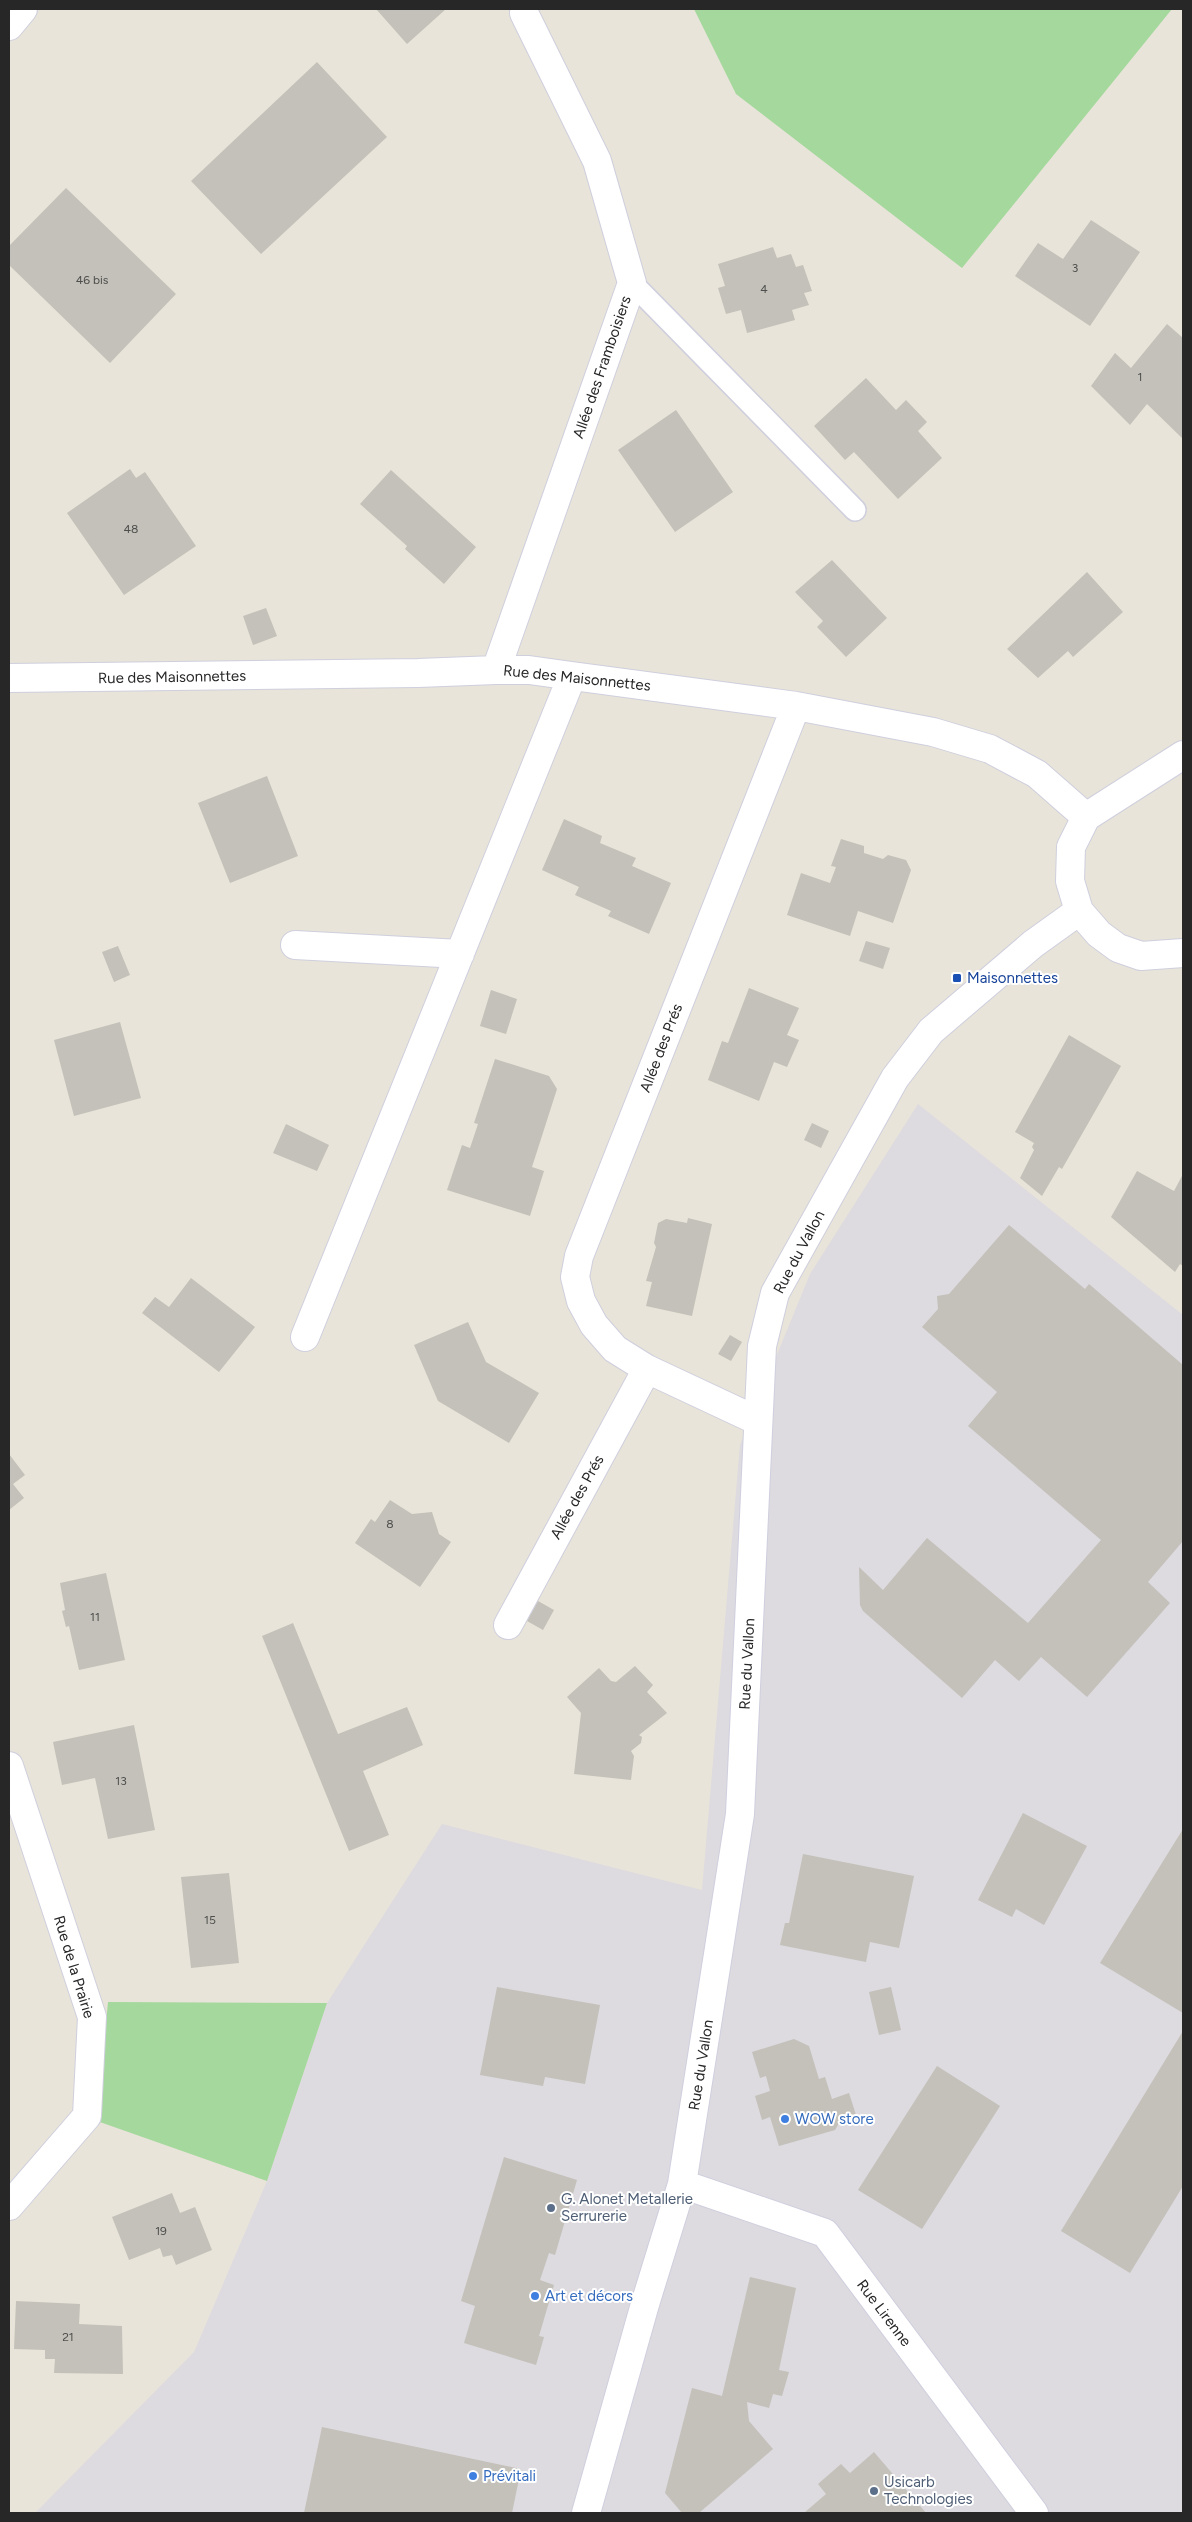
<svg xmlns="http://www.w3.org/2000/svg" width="1192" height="2522" font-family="Figtree,sans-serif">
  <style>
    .industrial { fill: #dddae0 }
    .green { fill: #a4d89c }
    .building { fill: #c3c1b9 }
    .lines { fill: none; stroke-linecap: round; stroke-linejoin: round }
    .lane-casing { stroke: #cfcfde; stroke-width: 24 }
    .street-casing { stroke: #cfcfde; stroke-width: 30 }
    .secondary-casing { stroke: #cfcfde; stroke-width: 30 }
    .lane { stroke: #fff; stroke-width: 21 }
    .street { stroke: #fff; stroke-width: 28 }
    .secondary { stroke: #fff; stroke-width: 28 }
    .transit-dot { fill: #1a4fb4; stroke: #fff; stroke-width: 2 }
    .shop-dot { fill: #3f7fe0; stroke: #fff; stroke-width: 2 }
    .service-dot { fill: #5c6f8a; stroke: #fff; stroke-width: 2 }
    .labels { text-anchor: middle; stroke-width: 4; stroke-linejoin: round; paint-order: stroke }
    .number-label { font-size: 12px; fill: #4e4e4c }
    .street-label { font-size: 15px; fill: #272727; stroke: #fff }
    .transit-label { font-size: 15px; fill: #164399; stroke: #fff; text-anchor: start }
    .shop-label { font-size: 15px; fill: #366cbe; stroke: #fff; text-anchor: start }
    .service-label { font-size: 15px; fill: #4e5e75; stroke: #fff; text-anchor: start }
  </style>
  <rect width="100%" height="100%" fill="#e8e4d9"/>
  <path class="industrial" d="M 918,1104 L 1183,1315 L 1183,2513 L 35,2513 L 194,2352 L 267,2181 L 327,2003 L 442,1824 L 702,1890 L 740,1445 L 810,1274 Z"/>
  <path class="green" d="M 694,9 L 1172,9 L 962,268 L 736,94 Z
    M 108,2002 L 327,2003 L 267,2181 L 97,2121 Z"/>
  <path class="building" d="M 376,9 L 446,9 L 407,44 Z
    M 317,62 L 387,137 L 261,254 L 191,181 Z
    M 66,188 L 176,294 L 110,363 L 9,265 L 9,246 Z
    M 1091,220 L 1140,252 L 1090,326 L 1015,276 L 1038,243 L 1063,259 Z
    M 773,247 L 777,258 L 791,254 L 796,267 L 803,265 L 812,291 L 804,293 L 809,305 L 792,310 L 795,320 L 747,333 L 741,310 L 726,314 L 718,288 L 725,286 L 718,264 Z
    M 1167,324 L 1183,338 L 1183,439 L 1147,404 L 1130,425 L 1091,386 L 1115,353 L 1131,368 Z
    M 866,378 L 896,410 L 906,400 L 927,422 L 918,431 L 942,458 L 898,499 L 854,452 L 845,460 L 814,426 Z
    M 676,410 L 733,492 L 675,532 L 618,450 Z
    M 130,469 L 136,478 L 145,472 L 196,546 L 124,595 L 67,513 Z
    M 391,470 L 476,547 L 444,584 L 405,549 L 407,546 L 360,504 Z
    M 832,560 L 887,618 L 846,657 L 817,627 L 823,621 L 795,592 Z
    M 1087,572 L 1123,612 L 1073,657 L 1068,651 L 1038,678 L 1007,649 Z
    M 266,608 L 277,636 L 253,645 L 243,616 Z
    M 267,776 L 298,856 L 230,883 L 198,803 Z
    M 564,819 L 602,836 L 600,843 L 636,858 L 632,866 L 671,883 L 649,934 L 608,916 L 611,911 L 575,895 L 579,887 L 542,870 Z
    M 841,839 L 864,846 L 864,853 L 883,859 L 888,855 L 906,860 L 911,870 L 893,923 L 858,911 L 850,936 L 787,915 L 801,873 L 830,883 L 836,867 L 831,866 Z
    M 866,941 L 890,948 L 883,969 L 859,961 Z
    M 118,946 L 130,975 L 114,982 L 102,952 Z
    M 749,988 L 799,1008 L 787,1035 L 799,1040 L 787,1067 L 774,1062 L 759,1101 L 708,1080 L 722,1041 L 728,1043 Z
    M 491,990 L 517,999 L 506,1034 L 480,1026 Z
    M 120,1022 L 141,1098 L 74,1116 L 54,1040 Z
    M 1069,1035 L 1121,1066 L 1062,1169 L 1059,1167 L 1042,1196 L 1020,1178 L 1034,1150 L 1032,1147 L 1034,1143 L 1015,1132 Z
    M 495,1059 L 549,1076 L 557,1089 L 532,1167 L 544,1171 L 530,1216 L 447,1190 L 462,1145 L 470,1148 L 478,1124 L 474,1123 Z
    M 812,1123 L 829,1131 L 821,1148 L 804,1140 Z
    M 286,1124 L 329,1145 L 317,1171 L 273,1153 Z
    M 1137,1171 L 1174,1191 L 1183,1174 L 1183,1266 L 1180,1264 L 1175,1272 L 1111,1217 Z
    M 688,1218 L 712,1224 L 692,1316 L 646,1306 L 652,1282 L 646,1281 L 656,1247 L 654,1243 L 658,1223 L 666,1219 L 687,1223 Z
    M 1009,1225 L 1085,1289 L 1089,1284 L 1183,1365 L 1183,1541 L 1148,1582 L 1170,1603 L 1087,1697 L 1041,1657 L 1019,1681 L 995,1660 L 962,1698 L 863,1611 L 860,1605 L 859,1567 L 883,1590 L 927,1538 L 1028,1623 L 1101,1540 L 968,1426 L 997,1392 L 922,1327 L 938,1309 L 937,1296 L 949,1294 Z
    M 191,1278 L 255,1327 L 219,1372 L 142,1313 L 155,1297 L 169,1307 Z
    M 468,1322 L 486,1362 L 539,1393 L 509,1443 L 438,1401 L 414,1345 Z
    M 730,1335 L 742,1342 L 731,1361 L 718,1354 Z
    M 9,1454 L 25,1475 L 13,1484 L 24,1498 L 9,1510 Z
    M 390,1500 L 412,1514 L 432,1512 L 439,1534 L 451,1542 L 420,1587 L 355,1543 L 371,1519 L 375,1522 Z
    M 106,1573 L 125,1660 L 79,1670 L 69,1626 L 66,1627 L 62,1611 L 65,1610 L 60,1583 Z
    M 538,1601 L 554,1610 L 543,1630 L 527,1621 Z
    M 293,1623 L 338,1734 L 407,1707 L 423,1745 L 363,1771 L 389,1835 L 349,1851 L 262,1636 Z
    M 635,1666 L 653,1685 L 647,1692 L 667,1713 L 639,1735 L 642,1737 L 641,1743 L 631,1751 L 634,1756 L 631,1780 L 574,1774 L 581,1713 L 567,1697 L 599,1668 L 611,1681 L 616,1682 Z
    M 134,1725 L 155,1830 L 108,1839 L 95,1778 L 62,1785 L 53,1742 Z
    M 1023,1813 L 1087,1846 L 1044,1925 L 1016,1909 L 1012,1917 L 978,1900 Z
    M 1183,1829 L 1183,2013 L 1100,1963 Z
    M 803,1854 L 914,1876 L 899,1948 L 870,1942 L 866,1962 L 780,1945 L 785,1923 L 789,1923 Z
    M 229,1873 L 239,1963 L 191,1968 L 181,1877 Z
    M 497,1987 L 600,2005 L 585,2084 L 545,2077 L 543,2086 L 480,2075 Z
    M 891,1987 L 901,2030 L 879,2035 L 869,1992 Z
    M 1183,2031 L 1183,2186 L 1130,2273 L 1061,2231 Z
    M 794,2039 L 809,2046 L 819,2079 L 825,2077 L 832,2099 L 849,2093 L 857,2118 L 839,2123 L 835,2130 L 779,2146 L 770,2117 L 762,2120 L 755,2096 L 770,2091 L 766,2076 L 760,2078 L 752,2052 Z
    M 937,2066 L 1000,2106 L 922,2229 L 858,2190 Z
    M 504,2157 L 577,2180 L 555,2255 L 549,2253 L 540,2280 L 554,2285 L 539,2336 L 544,2337 L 536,2365 L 464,2343 L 475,2306 L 461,2301 Z
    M 172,2193 L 180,2213 L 195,2207 L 212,2250 L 176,2265 L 172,2255 L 163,2257 L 160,2248 L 129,2260 L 112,2217 Z
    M 750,2277 L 796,2288 L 779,2370 L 789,2372 L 782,2396 L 773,2394 L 769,2408 L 747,2402 L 749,2421 L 773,2449 L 699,2513 L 682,2513 L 665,2493 L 692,2388 L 722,2396 Z
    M 16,2301 L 80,2304 L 79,2324 L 122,2326 L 123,2374 L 54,2373 L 55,2359 L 45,2359 L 45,2350 L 14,2349 Z
    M 322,2427 L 521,2469 L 512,2513 L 304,2513 Z
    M 874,2452 L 926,2513 L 804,2513 L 826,2494 L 818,2484 L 841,2464 L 850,2473 Z"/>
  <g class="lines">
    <g class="lane-casing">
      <path id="lane" d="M 632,283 L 855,510"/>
    </g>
    <g class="street-casing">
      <path id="street" d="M 496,670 L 632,283 L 597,161 L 524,13
        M 9,678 L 418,673 L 496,670 L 529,670 L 572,676 L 796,706 L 933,732 L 990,749 L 1037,774 L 1086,817
        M 1183,755 L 1086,817 L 1071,847 L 1070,881 L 1079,911 L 1099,934 L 1118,948 L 1141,956 L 1183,953
        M 295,945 L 460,954
        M 305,1337 L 572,676
        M 758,1421 L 647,1369 L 615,1349 L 594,1325 L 581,1301 L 575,1277 L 579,1256 L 796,706
        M 508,1625 L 647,1369
        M 9,1766 L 92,2017 L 87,2116 L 9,2206
        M 682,2184 L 825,2233 L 1034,2513
        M 586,2513 L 645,2304 L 682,2184 L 740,1814 L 762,1346 L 775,1293 L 895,1078 L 931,1031 L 1033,944 L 1079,911"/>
    </g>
    <g class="secondary-casing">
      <path id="secondary" d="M 9,26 L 23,9"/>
    </g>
    <use href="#lane" class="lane"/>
    <use href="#street" class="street"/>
    <use href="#secondary" class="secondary"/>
  </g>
  <rect class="transit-dot" x="952" y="973" width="10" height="10" rx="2.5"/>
  <g class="shop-dot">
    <circle cx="785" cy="2119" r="5"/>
    <circle cx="535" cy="2296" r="5"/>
    <circle cx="473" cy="2476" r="5"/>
  </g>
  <g class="service-dot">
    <circle cx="551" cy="2208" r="5"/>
    <circle cx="874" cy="2491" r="5"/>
  </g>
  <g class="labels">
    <g class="number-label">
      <text x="1075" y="272">3</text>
      <text x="92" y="284">46 bis</text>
      <text x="764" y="293">4</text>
      <text x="1140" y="381">1</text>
      <text x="131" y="533">48</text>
      <text x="390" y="1528">8</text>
      <text x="95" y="1621">11</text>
      <text x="121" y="1785">13</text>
      <text x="210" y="1924">15</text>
      <text x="161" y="2235">19</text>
      <text x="68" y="2341">21</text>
    </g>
    <g class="street-label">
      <text transform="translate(602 367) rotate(-71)" y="5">Allée des Framboisiers</text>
      <text transform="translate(172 677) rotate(-1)" y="5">Rue des Maisonnettes</text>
      <text transform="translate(577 678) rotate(6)" y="5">Rue des Maisonnettes</text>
      <text transform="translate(661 1048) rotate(-69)" y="5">Allée des Prés</text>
      <text transform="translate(799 1252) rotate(-62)" y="5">Rue du Vallon</text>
      <text transform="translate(577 1497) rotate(-61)" y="5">Allée des Prés</text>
      <text transform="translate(747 1664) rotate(-87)" y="5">Rue du Vallon</text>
      <text transform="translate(74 1967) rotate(73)" y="5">Rue de la Prairie</text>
      <text transform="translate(701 2065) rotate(-81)" y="5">Rue du Vallon</text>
      <text transform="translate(884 2313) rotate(53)" y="5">Rue Lirenne</text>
    </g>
    <g class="transit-label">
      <text x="967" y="983">Maisonnettes</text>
    </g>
    <g class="shop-label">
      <text x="795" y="2124">WOW store</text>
      <text x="545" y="2301">Art et décors</text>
      <text x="483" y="2481">Prévitali</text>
    </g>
    <g class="service-label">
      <text x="561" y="2204">G. Alonet Metallerie<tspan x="561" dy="17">Serrurerie</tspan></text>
      <text x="884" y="2487">Usicarb<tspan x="884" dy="17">Technologies</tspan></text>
    </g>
  </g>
  <rect width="1192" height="2522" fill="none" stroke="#272727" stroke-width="20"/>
</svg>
